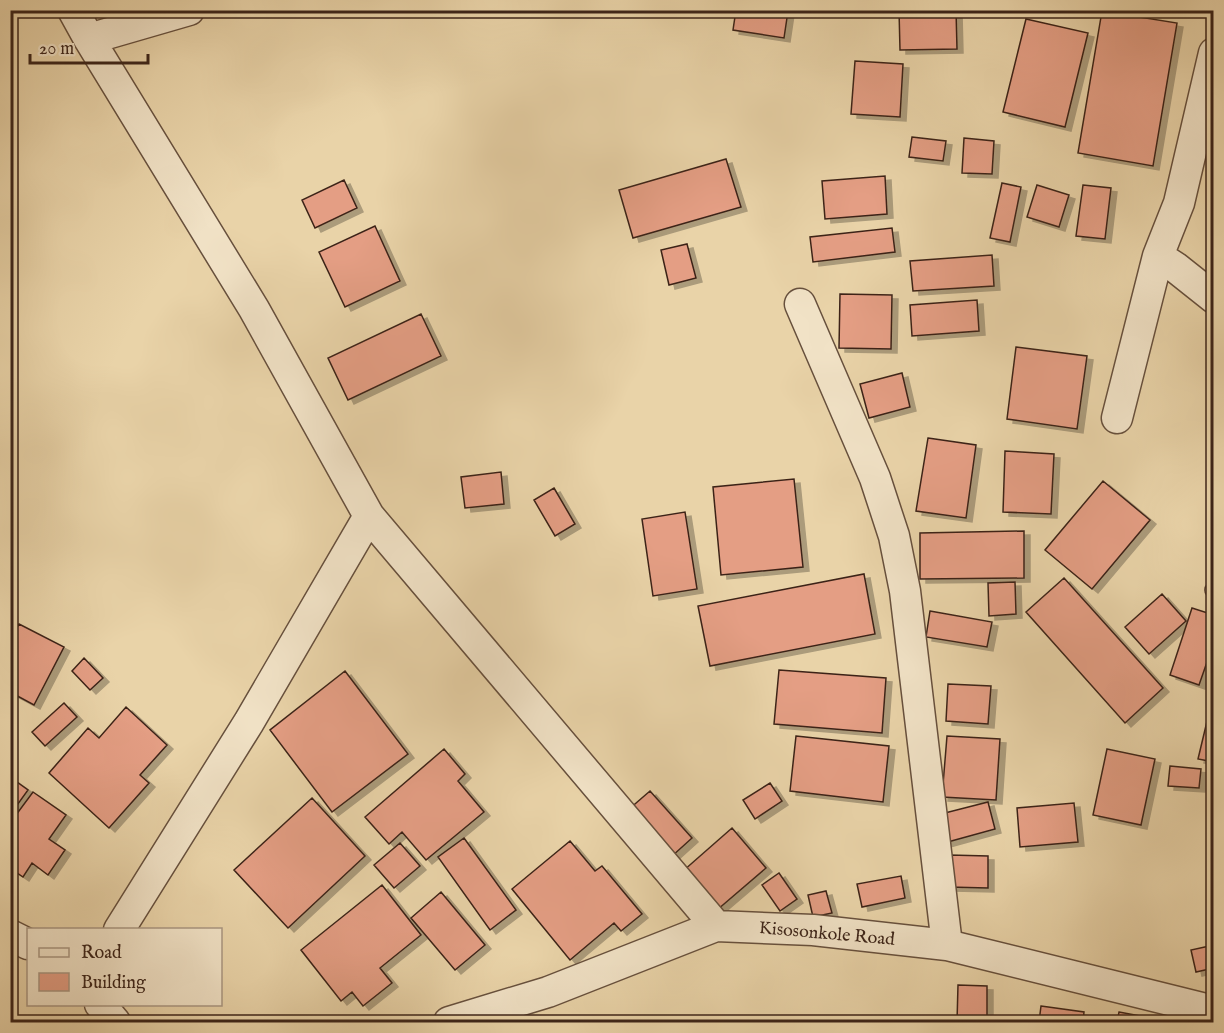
<svg xmlns="http://www.w3.org/2000/svg" width="1224" height="1033" font-family="'IM FELL English',serif">
  <style>
    .building { fill: #e49e84; stroke: #3c2419; stroke-width: 1.5; filter: url(#shadow) }
    .lines { fill: none; stroke-linecap: round; stroke-linejoin: round }
    .lane-casing { stroke: #67503d; stroke-width: 18 }
    .street-casing { stroke: #67503d; stroke-width: 33 }
    .lane { stroke: #f1e2c6; stroke-width: 15 }
    .street { stroke: #f1e2c6; stroke-width: 30 }
    .labels { text-anchor: middle; stroke-width: 4.5; stroke-linejoin: round; paint-order: stroke }
    .street-label { font-size: 18px; fill: #3c2419; stroke: #f1e2c6 }
  </style>
  <defs>
    <filter id="shadow"><feDropShadow dx="6" dy="4" stdDeviation="0" flood-color="#0004"/></filter>
  </defs>
  <rect width="100%" height="100%" fill="#e9d3a8"/>
  <filter id="stains"><feTurbulence type="fractalNoise" baseFrequency=".00333" numOctaves="4"/><feColorMatrix values="0 0 0 0 .2 0 0 0 0 .09 0 0 0 0 .02 0 0 0 .5 -.17"/></filter>
  <radialGradient id="worn" r=".72"><stop offset=".6" stop-color="#630" stop-opacity="0"/><stop offset="1" stop-color="#630" stop-opacity=".3"/></radialGradient>
  <path class="building" d="M 736,10 L 788,11 L 784,38 L 733,30 Z
    M 899,10 L 956,10 L 957,49 L 900,50 Z
    M 1102,11 L 1177,23 L 1153,166 L 1078,153 Z
    M 1026,19 L 1088,33 L 1065,127 L 1003,112 Z
    M 855,61 L 903,64 L 900,117 L 851,114 Z
    M 912,137 L 946,141 L 943,161 L 909,157 Z
    M 964,138 L 994,141 L 992,174 L 962,173 Z
    M 726,159 L 741,207 L 633,238 L 619,190 Z
    M 885,176 L 887,214 L 825,219 L 822,181 Z
    M 344,180 L 357,208 L 315,228 L 302,200 Z
    M 1002,183 L 1021,187 L 1010,242 L 990,238 Z
    M 1037,185 L 1069,195 L 1059,227 L 1027,217 Z
    M 1083,185 L 1111,188 L 1105,239 L 1076,236 Z
    M 375,226 L 400,281 L 345,307 L 319,252 Z
    M 892,228 L 895,252 L 813,262 L 810,237 Z
    M 687,244 L 696,278 L 669,285 L 661,250 Z
    M 992,255 L 994,286 L 913,291 L 910,261 Z
    M 840,294 L 892,295 L 891,349 L 839,348 Z
    M 977,300 L 979,331 L 912,336 L 910,305 Z
    M 421,314 L 441,356 L 348,400 L 328,358 Z
    M 1016,347 L 1087,356 L 1077,429 L 1007,419 Z
    M 902,373 L 910,407 L 869,418 L 860,384 Z
    M 928,438 L 976,445 L 966,518 L 916,511 Z
    M 1005,451 L 1054,454 L 1051,514 L 1003,512 Z
    M 501,472 L 504,504 L 465,508 L 461,477 Z
    M 794,479 L 803,567 L 721,575 L 713,487 Z
    M 1103,481 L 1150,520 L 1092,589 L 1045,550 Z
    M 554,488 L 575,524 L 555,536 L 534,500 Z
    M 685,512 L 697,589 L 653,596 L 642,519 Z
    M 1024,531 L 1024,578 L 920,579 L 920,533 Z
    M 864,574 L 875,634 L 710,666 L 698,606 Z
    M 1064,578 L 1163,688 L 1125,723 L 1026,612 Z
    M 1015,582 L 1016,614 L 989,616 L 988,583 Z
    M 1162,594 L 1186,621 L 1149,654 L 1125,627 Z
    M 1192,608 L 1214,615 L 1214,642 L 1199,685 L 1170,675 Z
    M 930,611 L 992,622 L 987,647 L 926,637 Z
    M 19,624 L 64,647 L 34,705 L 10,692 L 10,640 Z
    M 84,658 L 103,678 L 90,690 L 72,671 Z
    M 779,670 L 886,678 L 882,733 L 774,724 Z
    M 345,671 L 408,754 L 332,812 L 270,730 Z
    M 948,684 L 991,686 L 988,724 L 946,721 Z
    M 1214,692 L 1214,762 L 1198,759 Z
    M 64,703 L 77,717 L 45,746 L 32,732 Z
    M 126,707 L 167,745 L 140,775 L 149,783 L 109,828 L 49,773 L 88,728 L 99,738 Z
    M 796,736 L 889,746 L 883,802 L 790,791 Z
    M 947,736 L 1000,739 L 996,800 L 942,797 Z
    M 444,749 L 465,774 L 458,781 L 484,812 L 426,860 L 402,832 L 389,844 L 365,817 Z
    M 1107,749 L 1155,759 L 1141,825 L 1093,815 Z
    M 1170,766 L 1201,769 L 1199,788 L 1168,786 Z
    M 10,777 L 28,790 L 10,815 Z
    M 770,783 L 782,801 L 755,819 L 743,800 Z
    M 650,791 L 692,838 L 671,857 L 628,810 Z
    M 33,792 L 66,815 L 49,839 L 65,850 L 48,875 L 32,863 L 23,877 L 10,868 L 10,823 Z
    M 312,798 L 365,856 L 288,928 L 234,870 Z
    M 988,802 L 995,829 L 944,843 L 937,815 Z
    M 1074,803 L 1078,842 L 1020,847 L 1017,808 Z
    M 732,828 L 766,868 L 717,910 L 683,871 Z
    M 464,838 L 516,910 L 490,930 L 438,857 Z
    M 570,841 L 595,871 L 602,866 L 642,914 L 621,931 L 614,923 L 570,960 L 512,889 Z
    M 400,843 L 420,866 L 394,888 L 374,865 Z
    M 949,855 L 988,856 L 988,888 L 948,887 Z
    M 779,873 L 797,899 L 780,911 L 762,885 Z
    M 901,876 L 905,898 L 862,907 L 857,884 Z
    M 382,885 L 421,935 L 380,968 L 392,983 L 363,1006 L 352,992 L 341,1001 L 301,950 Z
    M 826,891 L 832,913 L 813,917 L 808,895 Z
    M 441,892 L 485,945 L 455,970 L 411,918 Z
    M 1214,945 L 1214,968 L 1196,972 L 1191,950 Z
    M 958,985 L 987,986 L 987,1022 L 957,1022 Z
    M 1041,1006 L 1084,1012 L 1083,1022 L 1039,1022 Z
    M 1119,1012 L 1172,1022 L 1117,1022 Z"/>
  <g class="lines">
    <g class="lane-casing">
      <path id="lane" d="M 1213,590 L 1214,590"/>
    </g>
    <g class="street-casing">
      <path id="street" d="M 73,10 L 89,39 L 254,309 L 369,516 L 716,926
        M 89,39 L 189,10
        M 1214,53 L 1179,203 L 1158,256 L 1175,267 L 1214,298
        M 800,304 L 875,478 L 894,536 L 905,591 L 947,945
        M 1117,418 L 1158,256
        M 119,930 L 249,722 L 369,516
        M 10,935 L 28,944
        M 100,1004 L 115,1022
        M 449,1022 L 548,992 L 716,926 L 813,930 L 947,945 L 1214,1011"/>
    </g>
    <use href="#lane" class="lane"/>
    <use href="#street" class="street"/>
  </g>
  <g class="labels">
    <g class="street-label">
      <text transform="translate(827 933) rotate(5)" y="6">Kisosonkole Road</text>
    </g>
  </g>
  <rect width="1224" height="1033" fill="none" stroke="#e9d3a8" stroke-width="36"/>
  <rect x="12" y="12" width="1200" height="1009" fill="none" stroke="#3c2419" stroke-width="3"/>
  <rect x="18" y="18" width="1188" height="997" fill="none" stroke="#3c2419" stroke-width="1.5"/>
  <rect x="27" y="928" width="195" height="78" fill="#f1e2c6" stroke="#a99681" stroke-width="1.5"/>
  <rect x="39" y="948" width="30" height="9" fill="#f1e2c6" stroke="#a99681" stroke-width="1.5"/>
  <text x="81" y="958" font-size="18" fill="#3c2419">Road</text>
  <rect x="39" y="973" width="30" height="18" fill="#e49e84" stroke="#a99681" stroke-width="1.5"/>
  <text x="81" y="988" font-size="18" fill="#3c2419">Building</text>
  <path d="M30 54v9h118v-9" fill="none" stroke="#3c2419" stroke-width="3"/>
  <text x="39" y="54" font-size="18" fill="#3c2419" stroke="#f1e2c6" stroke-width="4.5" paint-order="stroke">20 m</text>
  <rect width="100%" height="100%" filter="url(#stains)"/>
  <rect width="100%" height="100%" fill="url(#worn)"/>
</svg>
